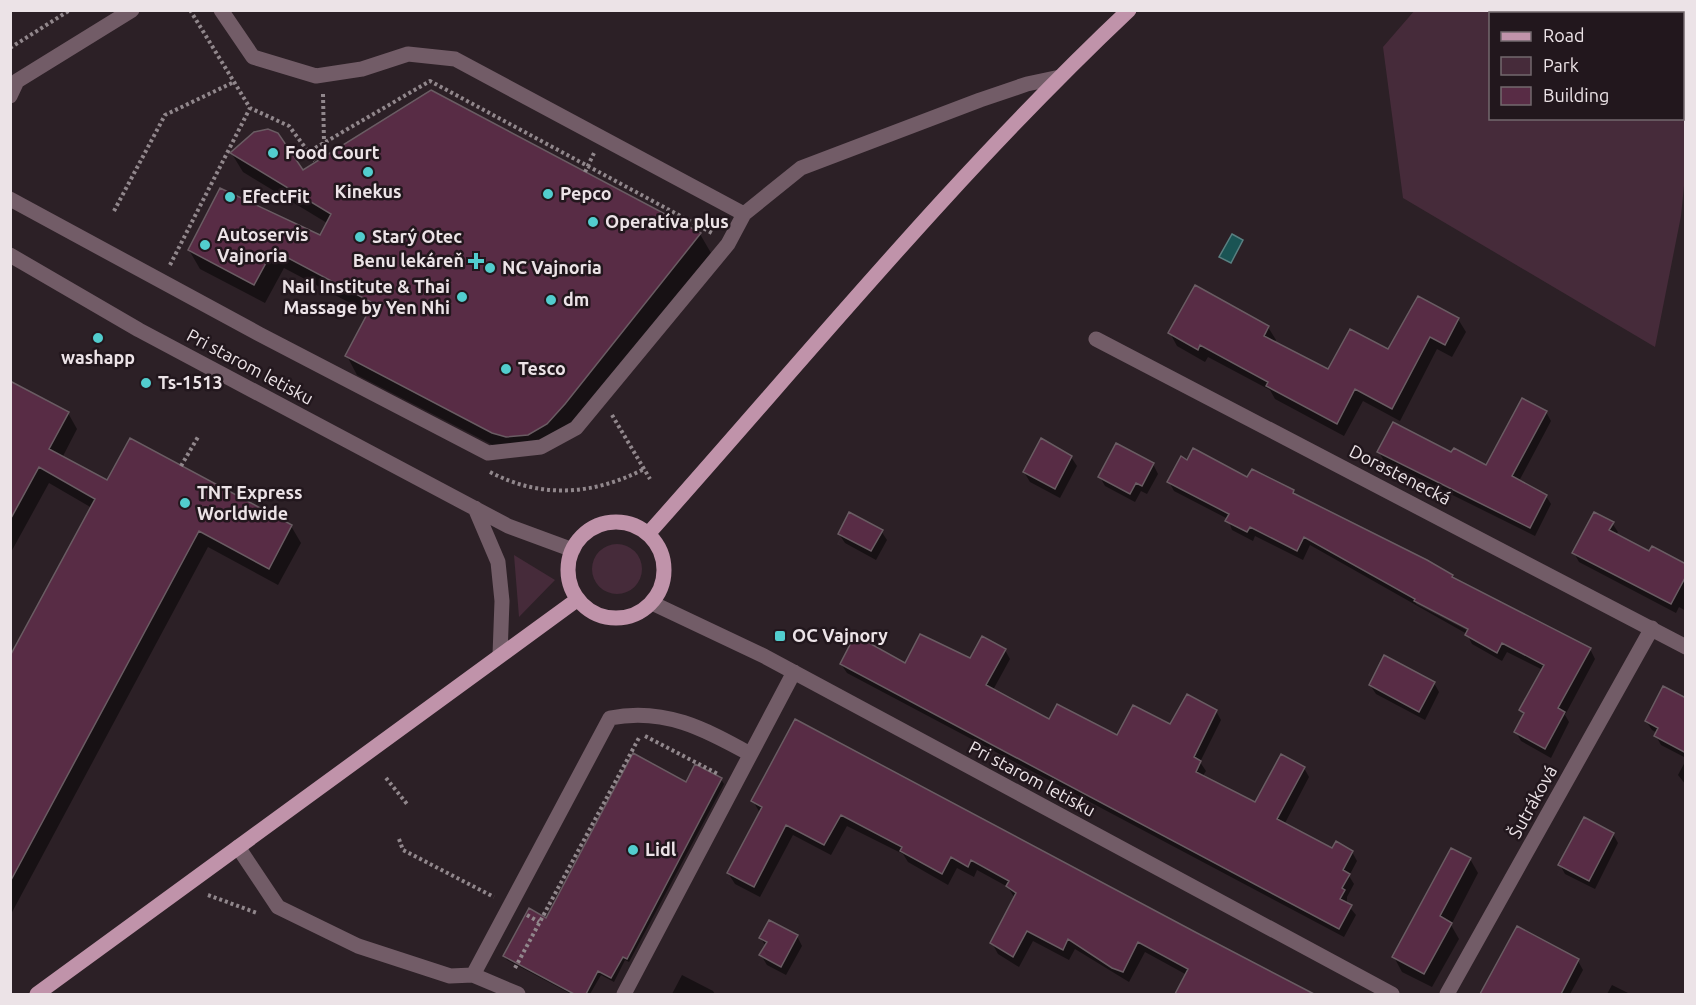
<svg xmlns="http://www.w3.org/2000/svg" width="1696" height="1005" font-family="Ubuntu,sans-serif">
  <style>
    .green { fill: #462b3a; fill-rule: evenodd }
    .water { fill: #1a5454; stroke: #597f80; stroke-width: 1.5 }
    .shadow { fill: #0007; fill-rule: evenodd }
    .building { fill: #582c45; stroke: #6a5c63; stroke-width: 1.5 }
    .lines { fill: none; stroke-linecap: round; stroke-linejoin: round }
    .path { stroke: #91878c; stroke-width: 4; stroke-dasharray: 3 3; stroke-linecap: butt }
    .minor { stroke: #725c67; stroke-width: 15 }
    .major { stroke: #c093aa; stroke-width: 15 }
    .poi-dot { fill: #52cdce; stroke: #22171d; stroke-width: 2 }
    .labels { text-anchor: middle; stroke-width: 5; stroke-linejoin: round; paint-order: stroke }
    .poi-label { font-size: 18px; font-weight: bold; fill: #ece3e7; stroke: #22171d; text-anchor: start }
    .street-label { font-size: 18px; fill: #ece3e7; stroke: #22171d }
  </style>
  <rect width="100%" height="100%" fill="#2c2026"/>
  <path class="green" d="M 1415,10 L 1685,11 L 1686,166 L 1681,216 L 1655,347 L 1403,198 L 1383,47 ZM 1490,14 L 1682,14 L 1682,118 L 1490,118 Z
    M592 569a25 25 0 1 1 50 0a25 25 0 1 1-50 0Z
    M 514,555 L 555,580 L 519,617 Z"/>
  <path class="water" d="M 1232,234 L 1243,240 L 1231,263 L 1219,257 Z"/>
  <path class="shadow" d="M 431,92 L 700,234 L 711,253 L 563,438 L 510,454 L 357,375 L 347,356 L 369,313 L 284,268 L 265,303 L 200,269 L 189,250 L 320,237 L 327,223 L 243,172 L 232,154 L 302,172 Z
    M 1458,319 L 1466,332 L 1452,357 L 1437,349 L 1400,421 L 1363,401 L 1344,436 L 1275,399 L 1270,390 L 1208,357 L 1205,362 L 1177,346 L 1170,333 L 1268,327 L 1276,340 L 1274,343 L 1329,371 L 1389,351 Z
    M 10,382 L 68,413 L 77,429 L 62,458 L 108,482 L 291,526 L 301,543 L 278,585 L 208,547 L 10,916 L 10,659 L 92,508 L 49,483 L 10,554 Z
    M 1546,412 L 1551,421 L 1519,481 L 1546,496 L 1551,504 L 1535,536 L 1384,461 L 1379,452 L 1452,454 L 1487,467 Z
    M 1071,457 L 1077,466 L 1060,498 L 1030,482 L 1024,472 Z
    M 1153,464 L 1158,474 L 1147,494 L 1141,491 L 1135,502 L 1105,486 L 1100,477 Z
    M 1248,479 L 1293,491 L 1296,496 L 1590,649 L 1595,659 L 1565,715 L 1569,722 L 1551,758 L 1521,741 L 1516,732 L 1524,716 L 1521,710 L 1543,670 L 1507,652 L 1502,661 L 1472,644 L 1467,634 L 1310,545 L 1303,560 L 1255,536 L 1253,541 L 1232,530 L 1228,519 L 1174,491 L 1169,482 ZM 1416,600 L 1476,631 L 1474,634 L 1416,604 Z
    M 1612,523 L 1618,532 L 1616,535 L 1649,553 L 1686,566 L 1686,611 L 1679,607 L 1676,613 L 1579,562 L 1574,553 Z
    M 881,531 L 887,540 L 876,560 L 845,543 L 839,534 Z
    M 1005,650 L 1010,659 L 993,690 L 1050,721 L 1118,737 L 1171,726 L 1216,711 L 1221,720 L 1200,762 L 1206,771 L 1202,777 L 1256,804 L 1304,768 L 1309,777 L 1284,825 L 1333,850 L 1352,852 L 1357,861 L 1349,876 L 1354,884 L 1347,897 L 1347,904 L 1356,915 L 1344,937 L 847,673 L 841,664 L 906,665 L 971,660 Z
    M 1434,683 L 1439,692 L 1425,720 L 1376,694 L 1370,685 Z
    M 1686,699 L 1686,758 L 1661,745 L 1656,736 L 1657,733 L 1652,730 L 1646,721 Z
    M 796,721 L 1310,994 L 1181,994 L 1179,991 L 1187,975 L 1145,952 L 1129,982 L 1075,949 L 1069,960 L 1033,941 L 1019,967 L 998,954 L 992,943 L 1014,897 L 1008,887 L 977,870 L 974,877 L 957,868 L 948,885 L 908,862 L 903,854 L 847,826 L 831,855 L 793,835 L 760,897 L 735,884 L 728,873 L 760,813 L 753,801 Z
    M 1686,760 L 1686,785 L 1678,775 Z
    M 721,779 L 724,784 L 629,962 L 625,960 L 614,982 L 601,975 L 590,994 L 571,994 L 507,960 L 504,956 L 547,920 L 687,784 Z
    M 1613,834 L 1618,843 L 1595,889 L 1565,874 L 1560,865 Z
    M 1470,859 L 1478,873 L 1451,925 L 1459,939 L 1432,987 L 1402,972 L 1394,957 Z
    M 1517,928 L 1578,961 L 1583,970 L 1570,994 L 1482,994 Z
    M 797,936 L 802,946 L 786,975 L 767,965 L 761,955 L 766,947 L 761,938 Z
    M 682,975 L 713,991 L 715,994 L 672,994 Z
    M 1612,985 L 1630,994 L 1607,994 Z"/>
  <path class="building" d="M 431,90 L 701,233 L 565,404 L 547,424 L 528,435 L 506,437 L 492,433 L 345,356 L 373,303 L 273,250 L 254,285 L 188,250 L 220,188 L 320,235 L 331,214 L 230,153 L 254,132 L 268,129 L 278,133 L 303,170 Z
    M 1195,285 L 1269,326 L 1264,336 L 1328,369 L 1350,329 L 1388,349 L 1418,296 L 1459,318 L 1445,345 L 1430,337 L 1392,409 L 1355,389 L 1337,424 L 1266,386 L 1268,382 L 1200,345 L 1198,350 L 1168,333 Z
    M 10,381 L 69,412 L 49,449 L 107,480 L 130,438 L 292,525 L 269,569 L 199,531 L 10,882 L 10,656 L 95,499 L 39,467 L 10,520 Z
    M 1522,398 L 1547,411 L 1512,476 L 1547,495 L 1530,528 L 1377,452 L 1393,422 L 1451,452 L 1454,448 L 1486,465 Z
    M 1041,438 L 1072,456 L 1055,489 L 1023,472 Z
    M 1116,443 L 1154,463 L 1142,486 L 1136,483 L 1130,494 L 1098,477 Z
    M 1193,448 L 1247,477 L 1252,469 L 1294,490 L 1293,493 L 1427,560 L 1453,575 L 1452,577 L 1591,648 L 1558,708 L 1565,712 L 1545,749 L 1514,732 L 1524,713 L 1519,710 L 1544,665 L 1502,643 L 1497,653 L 1465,635 L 1468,629 L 1414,601 L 1415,599 L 1304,537 L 1297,551 L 1250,527 L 1247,532 L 1225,521 L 1229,514 L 1167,482 L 1181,456 L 1187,460 Z
    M 849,512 L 883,530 L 871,551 L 838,534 Z
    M 1594,512 L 1614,522 L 1609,530 L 1649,551 L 1652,546 L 1686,564 L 1686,576 L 1671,604 L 1572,553 Z
    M 920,634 L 970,658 L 982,636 L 1006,649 L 986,685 L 1049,719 L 1057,704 L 1117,735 L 1133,705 L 1170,724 L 1187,694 L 1217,710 L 1194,757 L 1201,761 L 1196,772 L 1255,802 L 1281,754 L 1305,767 L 1277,819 L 1332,848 L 1336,841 L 1353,851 L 1343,870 L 1350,874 L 1342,888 L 1345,890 L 1340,899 L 1352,905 L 1339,929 L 840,664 L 855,635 L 905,663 Z
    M 1384,655 L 1435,682 L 1419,712 L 1369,685 Z
    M 1663,686 L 1686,698 L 1686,753 L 1654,736 L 1658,728 L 1645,721 Z
    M 795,719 L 1197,933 L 1314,994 L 1175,994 L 1188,969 L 1138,942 L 1123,972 L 1112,968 L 1068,939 L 1063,950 L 1027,931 L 1013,957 L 990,943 L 1016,893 L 1006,886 L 1009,881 L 971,860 L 968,867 L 951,857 L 942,874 L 900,851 L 902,847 L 841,815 L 824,845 L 786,825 L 754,887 L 727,873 L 762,807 L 751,801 Z
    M 633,753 L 686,782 L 695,764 L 722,778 L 627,959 L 623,957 L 611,978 L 598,971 L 586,994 L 574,994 L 503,956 L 529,908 L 546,918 Z
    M 1584,817 L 1614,833 L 1589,881 L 1558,865 Z
    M 1451,848 L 1471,858 L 1440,916 L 1452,923 L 1424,974 L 1392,957 Z
    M 769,920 L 798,935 L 781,967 L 759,955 L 767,942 L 759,938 Z
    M 1517,926 L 1579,959 L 1561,994 L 1480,994 Z"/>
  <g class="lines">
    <path class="path" d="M 190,10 L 250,108 L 289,126 L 316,162
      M 10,48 L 70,10
      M 323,94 L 324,143
      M 310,151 L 430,81 L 712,233
      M 585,172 L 594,153
      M 114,211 L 165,115 L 234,82
      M 170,265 L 250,108
      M 612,415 L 650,479
      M 181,466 L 198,437
      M 490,472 C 541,499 594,495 644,469
      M 645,736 L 718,774
      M 386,778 L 407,804
      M 399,839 L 403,850 L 494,897
      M 208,895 L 257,913
      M 527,915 L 539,922
      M 515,968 L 640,736"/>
    <path class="minor" d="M 221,10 L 253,57 L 316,76 L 362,69 L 408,54 L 455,59 L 744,214
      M 10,96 L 17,81 L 132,10
      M 10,199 L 259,334 L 488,453 L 541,447 L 576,428 L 728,244 L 744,214 L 801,168 L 980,100 L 1027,84 L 1060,77
      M 10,255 L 139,330 L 508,526 L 573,550
      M 1096,339 L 1686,647
      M 475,508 L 498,562 L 502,601 L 500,655
      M 652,603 L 764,656 L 1392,994
      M 238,847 L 278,907 L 358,946 L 450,976 L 473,975 L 610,718 C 664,707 705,729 750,754
      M 473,975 L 518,994
      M 624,994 L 794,672
      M 1447,994 L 1652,628"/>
    <path class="major" d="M568 570a48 48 0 1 1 96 0a48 48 0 1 1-96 0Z
      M 648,534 C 806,357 956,173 1129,10
      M 37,994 L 578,599"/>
  </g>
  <g class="poi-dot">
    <circle cx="273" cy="153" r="6"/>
    <circle cx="368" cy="172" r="6"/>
    <circle cx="548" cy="194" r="6"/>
    <circle cx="230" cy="197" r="6"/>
    <circle cx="593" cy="222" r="6"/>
    <circle cx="360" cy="237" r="6"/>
    <circle cx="205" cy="245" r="6"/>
    <path d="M473 252h6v6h6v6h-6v6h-6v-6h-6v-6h6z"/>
    <circle cx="490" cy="268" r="6"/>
    <circle cx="462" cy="297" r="6"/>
    <circle cx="551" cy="300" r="6"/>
    <circle cx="98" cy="338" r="6"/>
    <circle cx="506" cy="369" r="6"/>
    <circle cx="146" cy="383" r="6"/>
    <circle cx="185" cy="503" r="6"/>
    <rect x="774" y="630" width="12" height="12" rx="3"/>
    <circle cx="633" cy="850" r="6"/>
  </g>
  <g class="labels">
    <g class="poi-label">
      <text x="285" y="159">Food Court</text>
      <text x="368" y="198" text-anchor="middle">Kinekus</text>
      <text x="560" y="200">Pepco</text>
      <text x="242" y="203">EfectFit</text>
      <text x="605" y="228">Operatíva plus</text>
      <text x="217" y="241">Autoservis<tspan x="217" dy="21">Vajnoria</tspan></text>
      <text x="372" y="243">Starý Otec</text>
      <text x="464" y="267" text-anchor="end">Benu lekáreň</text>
      <text x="502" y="274">NC Vajnoria</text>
      <text x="450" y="293" text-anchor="end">Nail Institute &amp; Thai<tspan x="450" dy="21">Massage by Yen Nhi</tspan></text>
      <text x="563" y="306">dm</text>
      <text x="98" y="364" text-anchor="middle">washapp</text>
      <text x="518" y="375">Tesco</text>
      <text x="158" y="389">Ts-1513</text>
      <text x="197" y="499">TNT Express<tspan x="197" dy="21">Worldwide</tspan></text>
      <text x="792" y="642">OC Vajnory</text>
      <text x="645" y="856">Lidl</text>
    </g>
    <g class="street-label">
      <text transform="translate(250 367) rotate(28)" y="6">Pri starom letisku</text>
      <text transform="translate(1400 475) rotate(27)" y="6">Dorastenecká</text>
      <text transform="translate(1032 779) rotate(28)" y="6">Pri starom letisku</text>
      <text transform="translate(1533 802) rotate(-61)" y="6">Šutráková</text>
    </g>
  </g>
  <rect width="1696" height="1005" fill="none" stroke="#ece3e7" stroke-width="24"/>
  <rect x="1489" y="12" width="195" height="108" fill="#22171d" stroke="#73696e" stroke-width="1.5"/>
  <rect x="1501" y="32" width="30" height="9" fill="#c093aa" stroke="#73696e" stroke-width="1.5"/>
  <text x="1543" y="42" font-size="18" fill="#ece3e7">Road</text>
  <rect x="1501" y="57" width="30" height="18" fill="#462b3a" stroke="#73696e" stroke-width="1.5"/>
  <text x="1543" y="72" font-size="18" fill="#ece3e7">Park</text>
  <rect x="1501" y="87" width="30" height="18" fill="#582c45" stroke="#73696e" stroke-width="1.5"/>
  <text x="1543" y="102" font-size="18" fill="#ece3e7">Building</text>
</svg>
